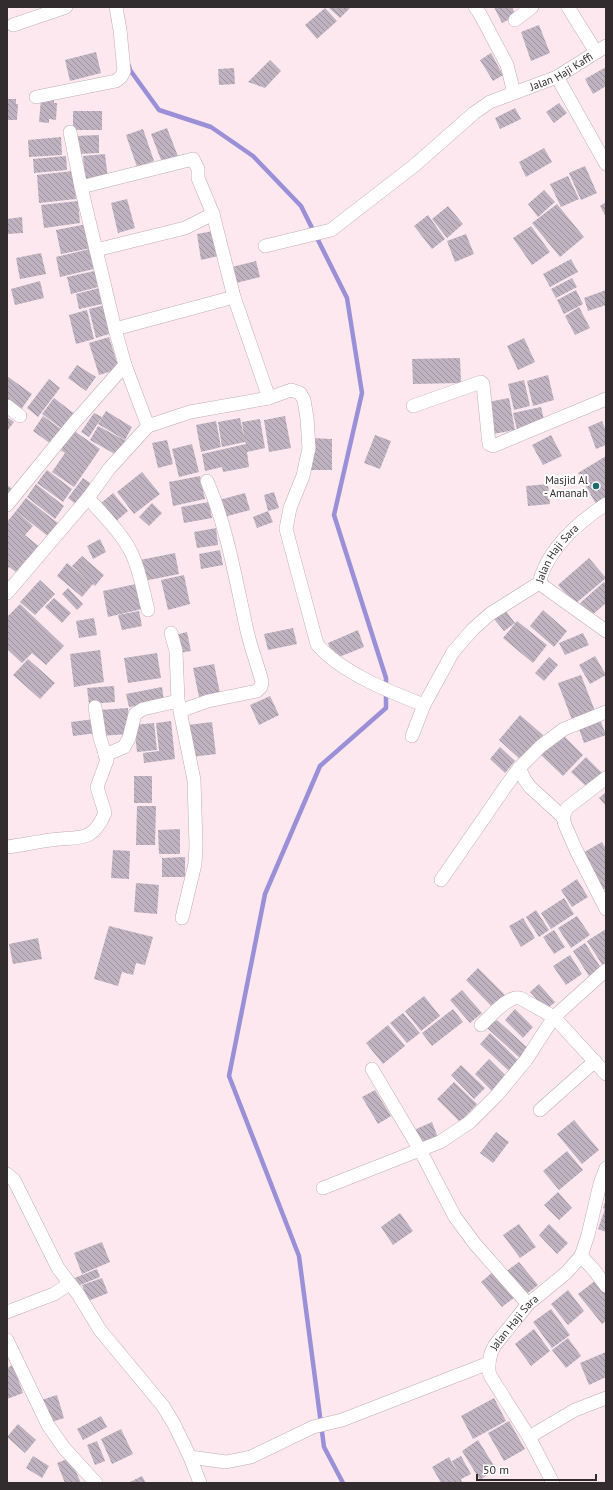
<svg xmlns="http://www.w3.org/2000/svg" width="613" height="1490" font-family="'PT Sans',sans-serif">
  <style>
    .lines { fill: none; stroke-linecap: round; stroke-linejoin: round }
    .stream { stroke: #9a90d7; stroke-width: 4.5 }
    .building { fill: url(#building-back-hatch) }
    .minor-casing { stroke: #c0adb4; stroke-width: 14 }
    .minor { stroke: #fff; stroke-width: 13 }
    .poi-dot { fill: #206c6b; stroke: #fff; stroke-width: 1.5 }
    .labels { text-anchor: middle; stroke-width: 4; stroke-linejoin: round; paint-order: stroke }
    .street-label { font-size: 11px; fill: #332c2f; stroke: #fff }
    .poi-label { font-size: 11px; fill: #332c2f; stroke: #fff; text-anchor: end }
  </style>
  <defs>
    <pattern id="building-back-hatch" width="6" height="6" patternUnits="userSpaceOnUse"><rect width="6" height="6" fill="#c0b3c1"/><path d="M-1 5l2 2M0 0l6 6M5-1l2 2" fill="none" stroke="#9d929d"/></pattern>
  </defs>
  <rect width="100%" height="100%" fill="#fce8ee"/>
  <g class="lines">
    <path class="stream" d="M 129,66 L 130,70 L 159,110 L 211,127 L 253,156 L 301,206 L 347,298 L 362,393 L 334,515 L 386,678 L 386,708 L 320,766 L 265,894 L 229,1076 L 299,1256 L 324,1447 L 343,1483"/>
  </g>
  <path class="building" d="M 328,7 L 351,7 L 340,18 Z
    M 494,7 L 512,7 L 516,16 L 502,23 Z
    M 325,8 L 337,21 L 317,39 L 305,25 Z
    M 539,25 L 550,53 L 531,61 L 521,32 Z
    M 96,52 L 101,73 L 70,81 L 65,60 Z
    M 491,53 L 503,75 L 493,81 L 480,60 Z
    M 270,60 L 281,71 L 265,88 L 248,82 Z
    M 606,67 L 606,86 L 593,94 L 585,79 Z
    M 234,68 L 235,84 L 219,85 L 218,69 Z
    M 41,98 L 54,100 L 54,103 L 57,103 L 56,120 L 49,119 L 49,123 L 39,122 Z
    M 7,99 L 16,99 L 16,104 L 18,104 L 17,120 L 7,120 Z
    M 559,103 L 567,113 L 554,123 L 546,112 Z
    M 515,108 L 521,119 L 500,129 L 495,118 Z
    M 73,111 L 102,111 L 102,130 L 73,130 Z
    M 167,128 L 179,159 L 163,165 L 151,134 Z
    M 143,129 L 154,161 L 137,167 L 126,135 Z
    M 99,135 L 99,153 L 77,154 L 76,136 Z
    M 61,137 L 62,155 L 29,157 L 28,140 Z
    M 544,148 L 552,162 L 526,177 L 519,162 Z
    M 105,154 L 108,179 L 85,181 L 83,156 Z
    M 66,156 L 67,170 L 34,173 L 33,159 Z
    M 585,166 L 597,193 L 581,200 L 569,173 Z
    M 73,171 L 76,199 L 39,203 L 37,175 Z
    M 568,176 L 579,199 L 561,207 L 550,184 Z
    M 544,190 L 555,202 L 538,217 L 528,204 Z
    M 127,199 L 135,228 L 118,233 L 111,203 Z
    M 78,201 L 80,223 L 44,228 L 41,205 Z
    M 606,202 L 606,217 L 600,206 Z
    M 557,204 L 584,237 L 560,257 L 532,223 Z
    M 448,206 L 463,224 L 447,238 L 432,219 Z
    M 428,215 L 445,239 L 432,249 L 414,226 Z
    M 22,217 L 23,233 L 7,234 L 7,219 Z
    M 87,224 L 91,248 L 61,254 L 56,230 Z
    M 531,226 L 550,252 L 532,265 L 513,238 Z
    M 213,231 L 218,256 L 201,260 L 197,234 Z
    M 466,234 L 474,254 L 455,262 L 447,241 Z
    M 94,248 L 98,268 L 60,277 L 56,257 Z
    M 41,253 L 46,274 L 20,279 L 16,258 Z
    M 571,259 L 578,272 L 550,287 L 543,274 Z
    M 256,261 L 260,277 L 236,283 L 232,267 Z
    M 99,270 L 102,286 L 71,294 L 67,277 Z
    M 572,278 L 577,287 L 556,298 L 551,289 Z
    M 40,281 L 44,298 L 15,305 L 11,289 Z
    M 103,287 L 107,303 L 79,309 L 76,294 Z
    M 576,290 L 583,304 L 564,314 L 557,300 Z
    M 606,290 L 606,305 L 588,311 L 584,298 Z
    M 105,305 L 112,333 L 96,338 L 89,309 Z
    M 579,307 L 590,328 L 575,335 L 565,316 Z
    M 87,310 L 94,339 L 76,344 L 69,315 Z
    M 109,337 L 119,369 L 99,375 L 89,343 Z
    M 524,338 L 535,362 L 518,370 L 507,346 Z
    M 460,358 L 461,383 L 413,384 L 412,359 Z
    M 77,365 L 96,377 L 86,391 L 68,378 Z
    M 548,375 L 554,400 L 533,406 L 527,381 Z
    M 7,376 L 32,394 L 20,411 L 7,401 Z
    M 49,379 L 60,388 L 38,417 L 27,408 Z
    M 524,380 L 530,406 L 514,410 L 508,384 Z
    M 54,398 L 76,415 L 65,431 L 42,414 Z
    M 509,398 L 515,430 L 493,434 L 488,402 Z
    M 541,407 L 545,424 L 517,430 L 513,413 Z
    M 106,411 L 132,427 L 125,440 L 98,424 Z
    M 94,413 L 102,417 L 89,437 L 81,432 Z
    M 43,416 L 61,429 L 51,444 L 33,431 Z
    M 285,416 L 291,448 L 269,452 L 264,420 Z
    M 7,417 L 14,422 L 7,431 Z
    M 240,418 L 244,437 L 242,422 L 260,419 L 265,448 L 247,452 L 249,467 L 223,472 L 222,467 L 205,471 L 202,454 L 246,444 L 245,442 L 222,447 L 218,422 Z
    M 216,421 L 221,447 L 201,452 L 196,425 Z
    M 602,421 L 606,431 L 606,445 L 596,449 L 588,427 Z
    M 98,426 L 128,442 L 120,457 L 90,440 Z
    M 73,430 L 100,449 L 74,487 L 52,472 L 65,453 L 59,449 Z
    M 375,435 L 391,441 L 380,469 L 364,463 Z
    M 551,435 L 562,456 L 543,465 L 532,445 Z
    M 311,438 L 332,439 L 332,470 L 311,470 Z
    M 167,440 L 173,464 L 158,468 L 152,443 Z
    M 192,444 L 199,472 L 179,477 L 172,449 Z
    M 606,456 L 606,498 L 596,504 L 578,473 Z
    M 47,470 L 72,489 L 63,502 L 37,483 Z
    M 142,472 L 160,494 L 134,514 L 117,492 Z
    M 200,476 L 205,499 L 173,506 L 169,482 Z
    M 83,478 L 93,485 L 78,506 L 68,498 Z
    M 36,484 L 64,506 L 55,519 L 27,497 Z
    M 548,484 L 550,504 L 528,506 L 526,486 Z
    M 7,485 L 16,492 L 7,503 Z
    M 274,492 L 279,508 L 268,511 L 264,495 Z
    M 113,493 L 128,511 L 116,521 L 100,504 Z
    M 245,493 L 250,510 L 224,517 L 219,500 Z
    M 26,498 L 59,524 L 49,537 L 16,511 Z
    M 209,502 L 212,518 L 184,523 L 181,507 Z
    M 152,503 L 162,513 L 149,526 L 139,517 Z
    M 16,511 L 33,526 L 25,535 L 41,548 L 29,563 L 26,560 L 16,572 L 9,567 L 7,569 L 7,522 Z
    M 268,511 L 273,522 L 257,528 L 253,517 Z
    M 216,528 L 218,545 L 197,548 L 194,532 Z
    M 100,539 L 106,552 L 93,559 L 87,546 Z
    M 220,550 L 223,565 L 201,569 L 199,554 Z
    M 175,553 L 179,574 L 144,581 L 140,560 Z
    M 82,556 L 104,575 L 95,586 L 93,584 L 82,597 L 57,576 L 67,563 L 87,579 L 72,566 Z
    M 589,558 L 606,578 L 575,604 L 558,585 Z
    M 184,575 L 190,604 L 168,610 L 161,580 Z
    M 40,580 L 55,594 L 35,615 L 20,602 Z
    M 604,582 L 606,585 L 606,603 L 591,616 L 580,603 Z
    M 136,584 L 142,609 L 108,617 L 103,591 Z
    M 68,588 L 83,604 L 77,610 L 62,594 Z
    M 54,598 L 71,613 L 62,623 L 45,607 Z
    M 20,604 L 64,646 L 46,665 L 32,653 L 22,663 L 7,649 L 7,617 Z
    M 505,610 L 515,623 L 504,631 L 494,619 Z
    M 543,610 L 567,631 L 554,647 L 530,626 Z
    M 139,611 L 142,626 L 122,630 L 118,615 Z
    M 94,618 L 97,635 L 79,638 L 76,621 Z
    M 517,621 L 547,645 L 533,663 L 503,638 Z
    M 293,628 L 297,644 L 268,650 L 264,634 Z
    M 358,630 L 364,647 L 334,659 L 328,643 Z
    M 187,632 L 191,651 L 179,653 L 175,635 Z
    M 583,633 L 589,645 L 565,655 L 559,643 Z
    M 100,650 L 104,682 L 74,687 L 70,654 Z
    M 157,653 L 161,678 L 128,683 L 124,658 Z
    M 595,656 L 606,675 L 590,684 L 579,665 Z
    M 549,657 L 558,665 L 544,681 L 535,673 Z
    M 28,659 L 55,683 L 40,699 L 13,675 Z
    M 214,664 L 220,693 L 199,697 L 193,668 Z
    M 581,675 L 595,711 L 572,720 L 558,683 Z
    M 114,686 L 115,702 L 89,704 L 87,688 Z
    M 162,687 L 164,701 L 129,707 L 126,694 Z
    M 270,696 L 279,715 L 259,725 L 250,705 Z
    M 128,708 L 129,734 L 100,736 L 99,710 Z
    M 520,715 L 543,735 L 521,760 L 499,740 Z
    M 95,719 L 97,733 L 73,736 L 71,722 Z
    M 600,719 L 606,735 L 584,743 L 578,726 Z
    M 171,721 L 175,759 L 144,763 L 143,753 L 159,751 L 156,723 Z
    M 212,722 L 216,754 L 191,757 L 188,725 Z
    M 154,723 L 157,750 L 137,752 L 134,725 Z
    M 562,734 L 583,755 L 563,776 L 541,755 Z
    M 500,747 L 515,761 L 505,773 L 490,759 Z
    M 586,757 L 604,775 L 590,790 L 571,772 Z
    M 134,776 L 152,776 L 152,803 L 134,803 Z
    M 606,792 L 606,806 L 599,798 Z
    M 137,806 L 156,806 L 155,845 L 136,845 Z
    M 180,829 L 180,854 L 159,854 L 158,830 Z
    M 602,842 L 606,849 L 606,888 L 601,891 L 579,855 Z
    M 113,850 L 130,851 L 129,879 L 111,878 Z
    M 185,857 L 185,877 L 162,877 L 162,858 Z
    M 577,879 L 588,897 L 572,907 L 561,890 Z
    M 136,883 L 159,885 L 157,914 L 134,912 Z
    M 564,898 L 574,914 L 551,929 L 541,913 Z
    M 536,910 L 549,930 L 539,937 L 526,917 Z
    M 577,916 L 590,935 L 571,948 L 558,928 Z
    M 523,918 L 535,938 L 521,947 L 509,926 Z
    M 109,926 L 153,937 L 145,965 L 136,963 L 133,975 L 122,972 L 118,986 L 94,979 Z
    M 606,929 L 606,964 L 603,966 L 587,941 Z
    M 554,930 L 565,947 L 554,954 L 543,937 Z
    M 38,938 L 42,959 L 13,964 L 9,944 Z
    M 585,943 L 601,968 L 589,976 L 573,951 Z
    M 570,955 L 582,974 L 566,985 L 553,966 Z
    M 478,968 L 508,998 L 495,1010 L 466,980 Z
    M 539,984 L 555,1002 L 546,1010 L 530,992 Z
    M 462,990 L 482,1013 L 470,1023 L 450,1000 Z
    M 424,996 L 440,1016 L 421,1031 L 405,1011 Z
    M 453,1009 L 463,1022 L 432,1046 L 422,1033 Z
    M 515,1009 L 533,1027 L 523,1038 L 505,1020 Z
    M 403,1013 L 420,1033 L 407,1043 L 390,1023 Z
    M 497,1020 L 531,1051 L 522,1060 L 486,1027 Z
    M 388,1025 L 405,1046 L 383,1064 L 366,1043 Z
    M 490,1033 L 521,1063 L 511,1073 L 480,1044 Z
    M 489,1059 L 509,1079 L 495,1094 L 475,1074 Z
    M 461,1065 L 485,1088 L 474,1099 L 451,1075 Z
    M 454,1082 L 477,1104 L 460,1122 L 437,1099 Z
    M 375,1090 L 391,1116 L 378,1124 L 362,1097 Z
    M 574,1120 L 599,1150 L 582,1164 L 557,1134 Z
    M 432,1122 L 438,1138 L 421,1146 L 414,1130 Z
    M 496,1132 L 509,1142 L 493,1163 L 480,1153 Z
    M 567,1151 L 583,1170 L 559,1190 L 543,1171 Z
    M 558,1192 L 572,1208 L 559,1220 L 544,1205 Z
    M 606,1200 L 606,1232 L 598,1229 L 605,1209 L 603,1208 Z
    M 400,1213 L 413,1231 L 393,1245 L 381,1227 Z
    M 519,1224 L 536,1247 L 520,1258 L 503,1235 Z
    M 549,1224 L 568,1243 L 557,1254 L 539,1235 Z
    M 102,1242 L 110,1262 L 82,1274 L 74,1253 Z
    M 519,1262 L 538,1285 L 524,1296 L 505,1272 Z
    M 97,1269 L 100,1277 L 75,1287 L 72,1279 Z
    M 494,1271 L 515,1297 L 502,1307 L 481,1282 Z
    M 102,1278 L 108,1293 L 88,1301 L 82,1285 Z
    M 596,1280 L 606,1292 L 606,1321 L 602,1324 L 578,1294 Z
    M 568,1290 L 584,1311 L 568,1325 L 551,1304 Z
    M 551,1309 L 570,1335 L 552,1348 L 533,1322 Z
    M 534,1329 L 550,1351 L 531,1366 L 515,1344 Z
    M 568,1338 L 581,1356 L 566,1368 L 552,1350 Z
    M 606,1352 L 606,1377 L 589,1385 L 580,1363 Z
    M 13,1365 L 23,1393 L 7,1399 L 7,1368 Z
    M 57,1395 L 64,1418 L 49,1423 L 41,1400 Z
    M 494,1398 L 506,1421 L 473,1439 L 461,1416 Z
    M 101,1416 L 107,1427 L 83,1440 L 77,1429 Z
    M 509,1421 L 525,1449 L 504,1461 L 488,1433 Z
    M 18,1424 L 36,1440 L 25,1453 L 7,1437 Z
    M 121,1429 L 133,1454 L 112,1464 L 101,1439 Z
    M 478,1440 L 496,1469 L 480,1480 L 462,1451 Z
    M 97,1441 L 105,1461 L 95,1465 L 87,1445 Z
    M 33,1456 L 49,1466 L 42,1478 L 26,1468 Z
    M 461,1456 L 471,1474 L 461,1479 L 462,1482 L 460,1483 L 441,1483 L 432,1467 L 449,1457 L 459,1475 L 452,1461 Z
    M 70,1458 L 81,1483 L 65,1483 L 57,1463 Z
    M 142,1476 L 146,1483 L 128,1483 Z"/>
  <g class="lines">
    <g class="minor-casing">
      <g id="minor">
        <path d="M 475,7 L 480,14 L 507,65 L 514,93"/>
        <path d="M 568,7 L 596,52"/>
        <path d="M 515,20 L 532,7"/>
        <path d="M 13,25 L 66,7"/>
        <path d="M 557,77 L 606,164"/>
        <path d="M 36,97 L 116,81 L 121,77 L 124,71 L 120,30 L 116,7"/>
        <path d="M 70,132 L 81,187 L 115,329 L 125,365 L 148,426"/>
        <path d="M 81,187 L 193,159 L 198,169 L 198,178 L 213,214 L 234,297 L 269,398"/>
        <path id="s1" d="M 265,246 L 331,230 L 415,165 L 474,113 L 490,102 L 557,77 L 606,46"/>
        <path d="M 96,250 L 185,228 L 213,214"/>
        <path d="M 115,329 L 234,297"/>
        <path d="M 7,406 L 20,416"/>
        <path d="M 413,406 L 481,382 L 483,384 L 489,444 L 493,446 L 606,399"/>
        <path d="M 88,498 C 103,515 122,533 132,554 C 140,571 143,591 148,610"/>
        <path d="M 7,505 L 73,424 L 125,365"/>
        <path id="s2" d="M 539,583 C 548,548 577,523 606,504"/>
        <path d="M 539,583 L 606,631"/>
        <path d="M 7,593 L 88,498 L 109,469 L 148,426 L 190,412 L 269,398 L 291,390 L 300,393 L 304,400 L 307,418 L 309,448 L 303,476 L 290,508 L 286,529 L 317,644 C 340,672 390,692 424,705"/>
        <path d="M 171,633 L 176,651 L 178,701 L 180,709"/>
        <path d="M 412,736 L 424,705 L 453,652 L 473,629 L 490,614 L 539,583"/>
        <path d="M 105,755 L 124,747 L 129,738 L 135,714 L 143,709 L 178,701"/>
        <path d="M 606,778 L 567,808 L 563,817 L 565,825 L 576,850 L 606,909"/>
        <path d="M 563,817 L 530,787 L 525,780 L 519,768 L 541,746 L 564,729 L 606,712"/>
        <path d="M 7,847 C 22,845 36,842 51,840 C 78,836 92,844 105,813 L 97,787 L 107,760 L 100,738 L 95,707"/>
        <path d="M 441,880 L 506,786 L 519,768"/>
        <path d="M 182,918 L 195,864 L 196,845 L 194,780 L 180,711 L 208,701 L 257,691 L 261,687 L 262,682 C 258,666 252,651 248,635 C 236,583 228,529 207,481"/>
        <path d="M 481,1025 C 490,1017 508,995 520,998 L 554,1017 L 606,1074"/>
        <path d="M 372,1069 L 420,1150 L 455,1217 L 475,1244 L 528,1304"/>
        <path d="M 540,1110 L 595,1061"/>
        <path d="M 7,1174 L 14,1180 L 58,1268 L 78,1294 L 100,1330 L 163,1406 L 174,1424 L 190,1457 L 200,1483"/>
        <path d="M 323,1188 L 440,1142 L 470,1122 L 497,1095 L 526,1060 L 554,1017 L 606,970"/>
        <path d="M 581,1256 L 594,1270 L 606,1286"/>
        <path d="M 7,1312 L 54,1294 L 69,1284"/>
        <path d="M 7,1340 L 48,1425 L 64,1448 L 96,1483"/>
        <path d="M 529,1437 L 575,1410 L 606,1398"/>
        <path d="M 190,1457 L 226,1462 L 251,1457 L 313,1427 L 342,1420 L 489,1363"/>
        <path id="s3" d="M 553,1483 L 529,1437 L 491,1377 L 489,1372 L 489,1363 L 491,1353 L 495,1345 L 528,1304 L 566,1273 L 581,1256 L 588,1235 L 600,1184 L 606,1168"/>
      </g>
    </g>
    <use href="#minor" class="minor"/>
  </g>
  <circle class="poi-dot" cx="596" cy="486" r="4"/>
  <g class="labels">
    <g class="street-label">
      <text dy="4" stroke="none"><textPath href="#s1" startOffset="350">Jalan Haji Kaffi</textPath></text>
      <text dy="4" stroke="none"><textPath href="#s2" startOffset="35">Jalan Haji Sara</textPath></text>
      <text dy="4" stroke="none"><textPath href="#s3" startOffset="186">Jalan Haji Sara</textPath></text>
    </g>
    <g class="poi-label">
      <text x="588" y="484">Masjid Al<tspan x="588" dy="13">- Amanah</tspan></text>
    </g>
  </g>
  <rect width="613" height="1490" fill="none" stroke="#332c2f" stroke-width="16"/>
  <path d="M477 1474v6h119v-6" fill="none" stroke="#332c2f" stroke-width="2"/>
  <text x="483" y="1474" font-size="12" fill="#332c2f" stroke="#ffffff" stroke-width="3" paint-order="stroke">50 m</text>
</svg>
